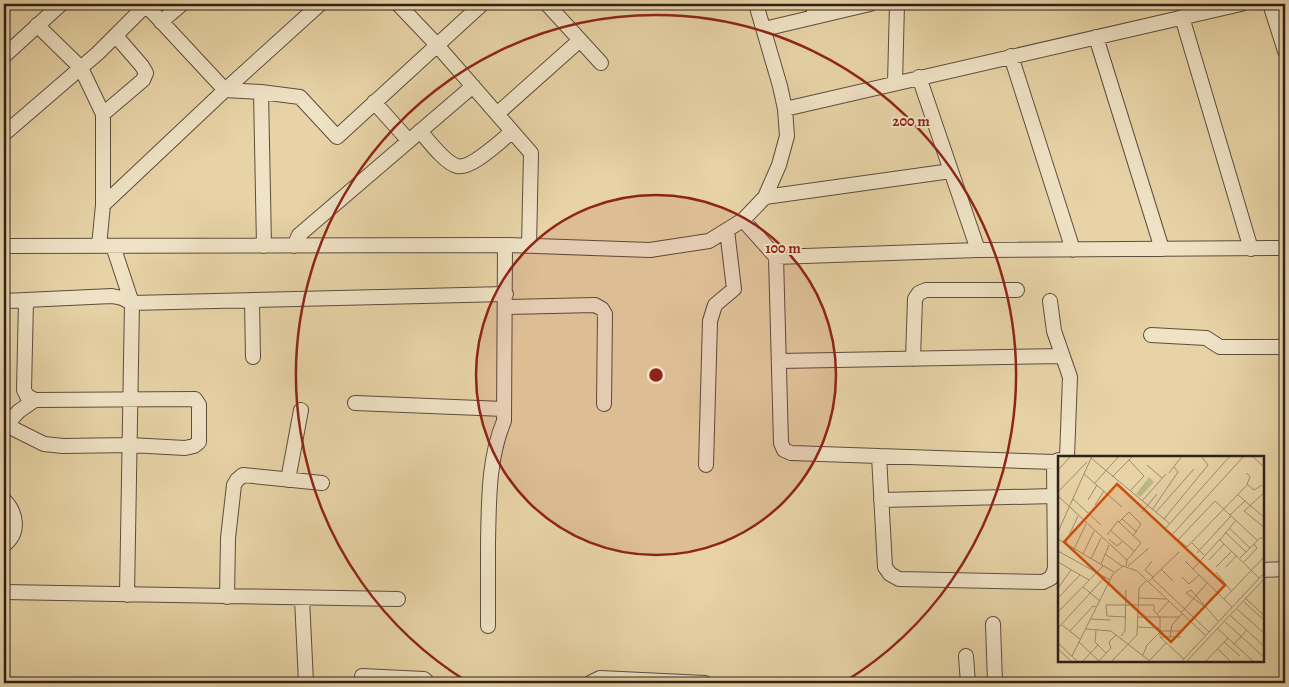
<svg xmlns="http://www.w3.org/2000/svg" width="1289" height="687" font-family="Alegreya,serif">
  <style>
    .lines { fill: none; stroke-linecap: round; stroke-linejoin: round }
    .minor-casing { stroke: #5c4e3e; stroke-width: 16 }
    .minor { stroke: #efe2c5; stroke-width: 14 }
    .ring { fill: none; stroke: #8f2418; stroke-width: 2.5 }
    .inset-road { fill: none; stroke: #9d8c6f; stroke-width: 1 }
    .view { fill: #cc510e; fill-opacity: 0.15; stroke: #cc510e; stroke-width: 2.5 }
    .inset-edge { fill: none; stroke: #2e211c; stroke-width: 2.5 }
    .centre { fill: #8f2418; stroke: #efe2c5; stroke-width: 2.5 }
    .ring-label { font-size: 15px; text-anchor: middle; font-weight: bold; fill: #8f2418; stroke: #efe2c5; stroke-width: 4; stroke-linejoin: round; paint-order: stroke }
  </style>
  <rect width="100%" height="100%" fill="#e7d3a6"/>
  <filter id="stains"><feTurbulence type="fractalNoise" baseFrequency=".004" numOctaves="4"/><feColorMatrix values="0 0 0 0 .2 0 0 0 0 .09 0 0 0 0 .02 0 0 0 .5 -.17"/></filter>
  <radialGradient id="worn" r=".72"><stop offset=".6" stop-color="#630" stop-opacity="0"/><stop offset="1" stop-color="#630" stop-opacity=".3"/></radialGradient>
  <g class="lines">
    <g class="minor-casing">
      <path id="minor" d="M 145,4 L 225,90 L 261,92 L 300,97 L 337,137 L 482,4
        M 398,4 L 436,44 L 531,153 L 529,246
        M 547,4 L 601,63
        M 1270,4 L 1285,51
        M 814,17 L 814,4
        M 1182,17 L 1251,249
        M 161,22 L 182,4
        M 37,25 L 81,68 L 103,114 L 103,205 L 99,246
        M 764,29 L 870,4
        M 1096,37 L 1162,249
        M 4,56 L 61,4
        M 1011,56 L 1073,250
        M 919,77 L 978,250
        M 895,83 L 897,4
        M 261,92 L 264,246
        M 374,102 L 409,141
        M 785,109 L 1241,4
        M 103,114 L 143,80 L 146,73 L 142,66 L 116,36
        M 497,114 L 580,40
        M 420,131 C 428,140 445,163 457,166 C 471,170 501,140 512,132
        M 4,134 L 98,53 L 146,5
        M 765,197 L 951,171
        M 103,205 L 225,90 L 320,4
        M 743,220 L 776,257 L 978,250 L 1285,248
        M 4,246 L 505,245 L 650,250 L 709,241 L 743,220 L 765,197 L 779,165 L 787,136 L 785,109 L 780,86 L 756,4
        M 113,246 L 132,303 L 127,595
        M 294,246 L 299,235 L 473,86
        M 776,257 L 781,443 L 784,450 L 791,453 L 1054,462 L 1059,460
        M 252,300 L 253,357
        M 4,301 L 112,296 L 122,298 L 132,303 L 506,294
        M 1050,301 L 1054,331 L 1070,377 L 1067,457
        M 506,307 L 595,305 L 602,309 L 605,314 L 604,404
        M 1151,335 L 1206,338 L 1220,347 L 1285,347
        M 913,359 L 915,299 L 919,293 L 926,290 L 1017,290
        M 779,361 L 1062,356
        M 355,403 L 504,409
        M 4,424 L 44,444 L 63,446 L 130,445 L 185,448 L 194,446 L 199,442 L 199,405 L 195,399 L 35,400 L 27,396 L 24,390 L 26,300
        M 6,425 L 19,411 L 35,400
        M 879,456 L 885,567 L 890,574 L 899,579 L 1043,582 L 1051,578 L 1055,569 L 1054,462
        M 706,465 L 710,321 L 715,305 L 734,289 L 727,230
        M 288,480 L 301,410
        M 4,500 C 17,513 20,533 4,545
        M 881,500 L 1054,496
        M 1263,570 L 1285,569
        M 4,592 L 398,599
        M 227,597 L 228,538 L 234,485 L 237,480 L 243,475 L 322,483
        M 302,598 L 306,683
        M 993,624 L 995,683
        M 488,626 C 488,598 488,570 488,542 C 489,502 488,459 504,421 L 505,245
        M 966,656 L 968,683
        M 362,676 L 424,679 L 428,683
        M 590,683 L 600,678 L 705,683"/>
    </g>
    <use href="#minor" class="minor"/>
  </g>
  <circle cx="656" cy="375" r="180" fill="#8f2418" fill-opacity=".12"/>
  <g class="ring">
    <circle cx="656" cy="375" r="180"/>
    <path d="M468 682A360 360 0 1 1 844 682"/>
  </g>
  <g transform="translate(1058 456)">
    <rect width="206" height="206" fill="#e7d3a6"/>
    <path d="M 91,21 L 96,26 L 82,41 L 78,38 Z" fill="#b9bb84"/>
    <path class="inset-road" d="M 172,0 L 107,73 L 129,91 L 189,29M 194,0 L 207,12M 33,2 L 111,67M 71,4 L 86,20 L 72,35M 89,9 L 104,22M 0,14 L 13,0M 111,17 L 124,0M 189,17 L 192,21 L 189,28 L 196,34 L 204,29M 26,18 L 64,51M 54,21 L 75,0M 37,27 L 61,0M 0,36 L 29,6M 207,36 L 186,55 L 207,72M 180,39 L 207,62M 0,40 L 69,104 L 68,110M 15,43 L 43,69M 30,44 L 39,29M 84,45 L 108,18M 37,49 L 46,35M 94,54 L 120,16 L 116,11M 84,56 L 99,38M 98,56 L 136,13M 172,59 L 187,45M 64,63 L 79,76M 106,63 L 150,9 L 143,0M 178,64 L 162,84 L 201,122M 61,66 L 71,56 L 83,68 L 75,80M 171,72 L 192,92M 52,74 L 76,95M 0,76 L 34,0M 167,76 L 188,96M 49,79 L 60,65 L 83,87 L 69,104M 113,80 L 186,0M 0,83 L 56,116M 51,83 L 59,90 L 65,85M 120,84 L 157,45 L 199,84M 134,87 L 146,99M 7,88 L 20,60M 16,93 L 28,68M 0,95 L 52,124M 139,97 L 173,60M 25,98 L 36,75M 47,98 L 64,110M 182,102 L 202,82 L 207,82M 33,103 L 43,82M 151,104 L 166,88M 94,105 L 87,114 L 95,121M 127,105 L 174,151M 0,106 L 31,124M 186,106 L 199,92 L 196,88M 43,108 L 51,89M 70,110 L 91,92M 158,111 L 174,95M 168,111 L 179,99M 103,113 L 115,125M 135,113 L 162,83M 158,116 L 173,135M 124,121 L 131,128 L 141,119M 94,122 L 151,176M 90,126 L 121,96M 25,131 L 42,145M 0,132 L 13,114M 0,142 L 22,119M 81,142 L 108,143M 187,142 L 207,160M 166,143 L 207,100M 186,146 L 207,165M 146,150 L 128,137 L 133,134 L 160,165M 147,152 L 153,142 L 160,138M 179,153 L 207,178M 0,156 L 45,110M 123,157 L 149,127M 99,158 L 111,145M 173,160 L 207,191M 68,161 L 49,160 L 48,149 L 96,149 L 96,155 L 102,161 L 102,181 L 126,203M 80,161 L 121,161M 33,163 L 53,164M 167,166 L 207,202M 4,169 L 22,183M 80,171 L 101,172M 0,172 L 47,121M 159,172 L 196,206M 28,173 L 53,175 L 93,206M 38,174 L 37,186 L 48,197M 12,175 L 35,150 L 38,151M 102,175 L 124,175M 63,180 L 67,175 L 68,134M 103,181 L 123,181M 112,181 L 114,169 L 124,158M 21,186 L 41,205M 166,186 L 182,200M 0,187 L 20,206M 176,188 L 189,174M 0,193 L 14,206M 160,193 L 173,206M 85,199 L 89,189 L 102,176M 14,200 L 55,118 L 65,110 L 79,115 L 147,179M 92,204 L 108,187M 24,206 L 40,189M 40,206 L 53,192 L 51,186 L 58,179M 53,206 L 79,179 L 81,132 L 88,125M 123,206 L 207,116M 128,206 L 207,122M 147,206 L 170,182"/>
    <path class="view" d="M 59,28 L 167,129 L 113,186 L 6,86 Z"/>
    <rect width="206" height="206" class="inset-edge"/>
  </g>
  <circle cx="656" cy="375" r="8" class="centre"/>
  <g class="ring-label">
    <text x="911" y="126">200 m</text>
    <text x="783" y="253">100 m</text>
  </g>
  <rect width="1289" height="687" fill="none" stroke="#e7d3a6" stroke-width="20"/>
  <rect x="5" y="5" width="1279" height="677" fill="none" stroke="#2e211c" stroke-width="2.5"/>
  <rect x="10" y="10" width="1269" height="667" fill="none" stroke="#2e211c"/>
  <rect width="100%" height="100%" filter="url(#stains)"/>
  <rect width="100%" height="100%" fill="url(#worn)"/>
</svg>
